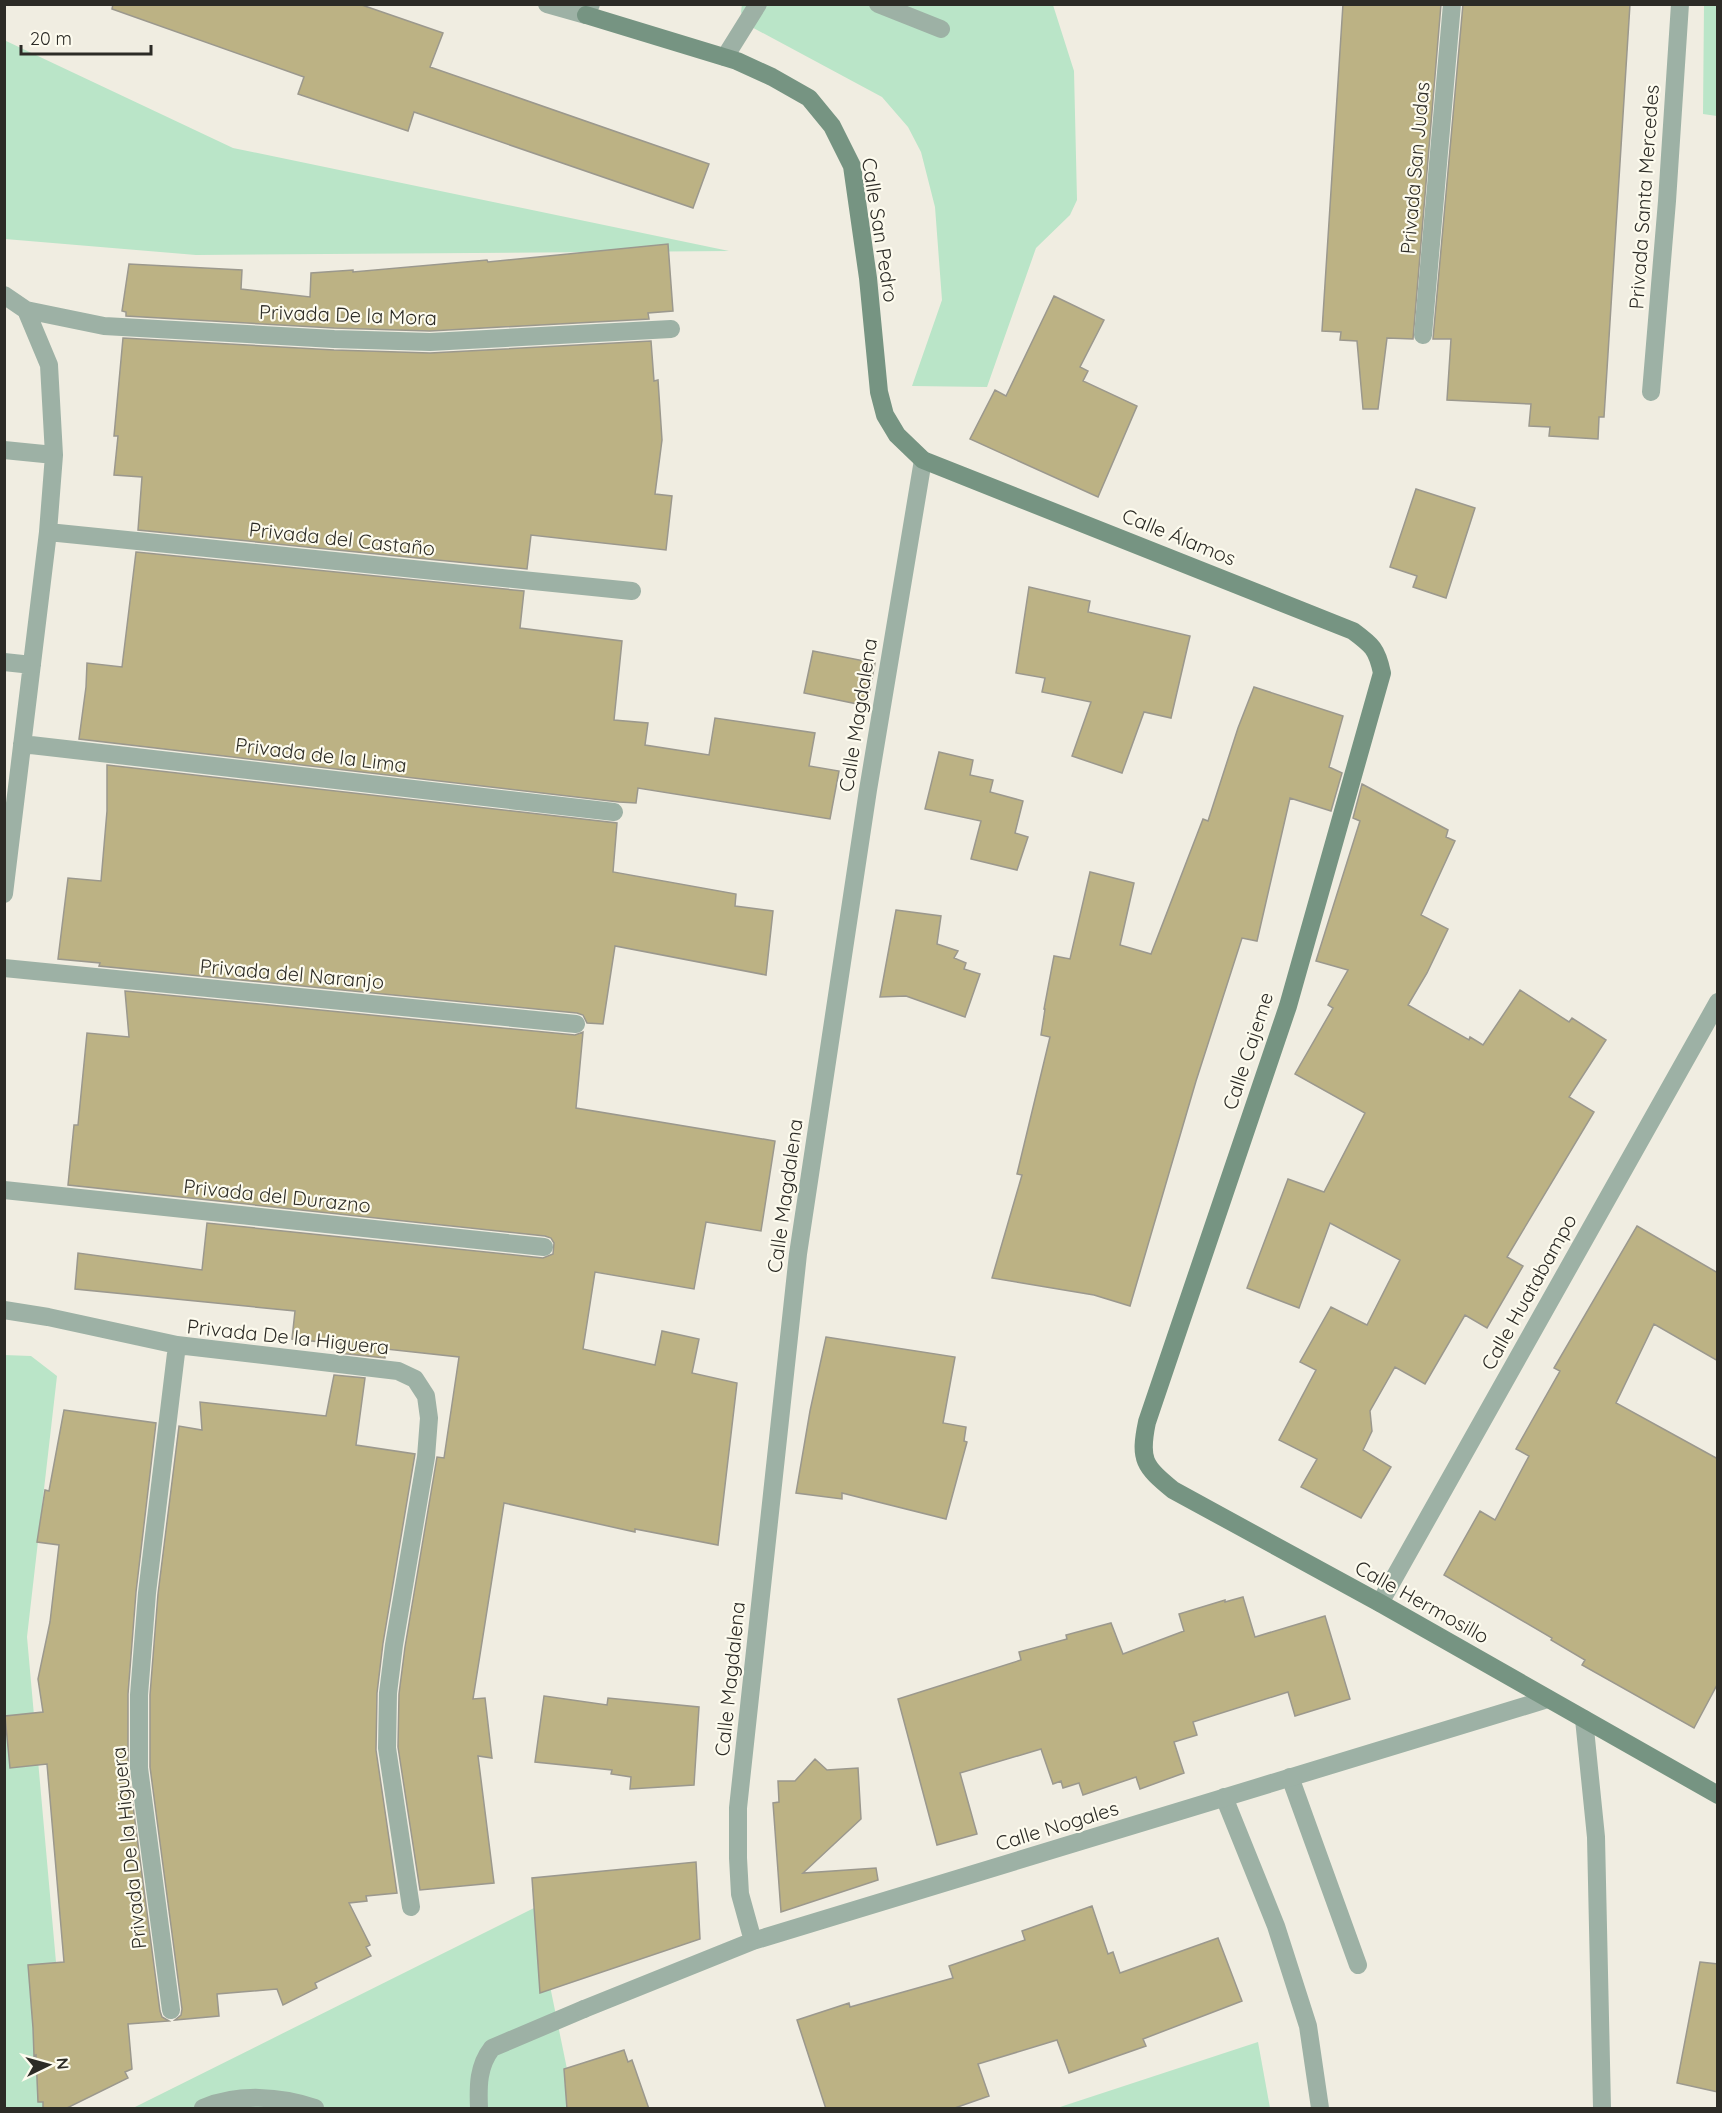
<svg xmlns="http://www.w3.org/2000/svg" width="1722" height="2113" font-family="Quicksand,sans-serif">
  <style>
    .green { fill: #bae5c8 }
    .building { fill: #bcb284; stroke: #9b988d; stroke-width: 1.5 }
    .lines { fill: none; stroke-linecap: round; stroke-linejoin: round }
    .lane { stroke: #9db1a5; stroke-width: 18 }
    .street { stroke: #9db1a5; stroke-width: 18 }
    .secondary { stroke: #769482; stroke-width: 18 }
    .labels { text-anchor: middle; stroke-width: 4.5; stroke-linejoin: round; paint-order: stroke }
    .street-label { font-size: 20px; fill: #2c2b26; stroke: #fdfbee }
  </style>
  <rect width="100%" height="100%" fill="#f0ede1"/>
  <path class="green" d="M 742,4 L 1053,5 L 1074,71 L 1077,200 L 1070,215 L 1036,248 L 987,387 L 912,386 L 942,300 L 935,207 L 921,152 L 908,127 L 882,97 L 746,24 L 741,12 Z
    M 1704,5 L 1717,5 L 1717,116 L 1703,114 Z
    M 4,40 L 233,148 L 729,251 L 196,255 L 5,239 Z
    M 4,1355 L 31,1356 L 57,1376 L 27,1637 L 69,2108 L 5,2108 Z
    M 534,1908 L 575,2108 L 133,2108 Z
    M 1258,2042 L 1270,2108 L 1057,2108 Z"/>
  <path class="building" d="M 113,4 L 359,4 L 443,33 L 430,67 L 709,164 L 693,208 L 414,112 L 408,131 L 298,94 L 304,77 L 112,9 Z
    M 1343,4 L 1441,4 L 1413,339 L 1387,338 L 1378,409 L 1363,409 L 1357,341 L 1340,340 L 1341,332 L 1322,331 Z
    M 1463,4 L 1630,4 L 1604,417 L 1599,417 L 1598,439 L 1549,436 L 1550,427 L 1529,426 L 1531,404 L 1447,400 L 1451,339 L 1433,339 Z
    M 668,244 L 673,311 L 648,313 L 649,319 L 430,331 L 334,328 L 126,316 L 126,312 L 122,311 L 129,264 L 242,270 L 241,289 L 310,297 L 311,273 L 353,270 L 353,272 L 487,260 L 488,262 Z
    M 1054,296 L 1104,320 L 1080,367 L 1088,371 L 1083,381 L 1137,406 L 1098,497 L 970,439 L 995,390 L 1006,396 Z
    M 123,338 L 334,350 L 430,353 L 651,341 L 654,381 L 658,380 L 662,440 L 655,494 L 672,496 L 666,550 L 531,535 L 527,569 L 138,530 L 142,477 L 114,475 L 118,436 L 114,436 Z
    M 1416,489 L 1475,508 L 1446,598 L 1413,587 L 1417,576 L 1390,567 Z
    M 136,552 L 524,591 L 520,628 L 622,641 L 614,720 L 648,723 L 645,745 L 709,755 L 715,718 L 815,733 L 809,766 L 839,771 L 830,819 L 638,788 L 636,803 L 619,802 L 79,739 L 86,687 L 87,663 L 122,667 Z
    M 1029,587 L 1090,601 L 1088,612 L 1190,636 L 1171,718 L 1144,712 L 1122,773 L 1072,756 L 1091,702 L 1042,692 L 1045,678 L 1016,673 Z
    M 813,651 L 875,663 L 867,706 L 804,693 Z
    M 1254,687 L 1343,716 L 1329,767 L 1342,773 L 1331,811 L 1290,798 L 1257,941 L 1242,938 L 1196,1081 L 1130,1306 L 1094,1295 L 992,1278 L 1022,1175 L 1017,1174 L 1050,1037 L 1041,1035 L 1045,1009 L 1044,1009 L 1054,956 L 1070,959 L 1090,872 L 1134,883 L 1120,945 L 1151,954 L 1203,819 L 1208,821 L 1238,728 Z
    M 939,752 L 973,760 L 970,775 L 993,780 L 990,792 L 1023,801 L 1015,833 L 1028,837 L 1017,870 L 971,859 L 981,821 L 925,809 Z
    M 107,765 L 617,823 L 613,872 L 736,894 L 735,906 L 773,911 L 766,975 L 615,946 L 603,1024 L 587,1023 L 583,1015 L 577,1013 L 99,966 L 100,963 L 58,959 L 68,878 L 101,881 L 107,811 Z
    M 1362,784 L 1448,830 L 1446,837 L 1455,841 L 1421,915 L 1448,929 L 1427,973 L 1408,1005 L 1469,1040 L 1470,1037 L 1483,1045 L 1520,990 L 1569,1022 L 1572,1018 L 1606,1040 L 1569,1097 L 1594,1112 L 1507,1257 L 1523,1266 L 1487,1328 L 1465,1315 L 1425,1384 L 1395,1367 L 1370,1411 L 1372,1431 L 1363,1450 L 1391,1467 L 1361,1518 L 1301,1487 L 1317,1459 L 1279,1440 L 1316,1370 L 1300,1362 L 1331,1307 L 1367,1325 L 1400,1260 L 1330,1223 L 1299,1308 L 1247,1288 L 1288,1179 L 1324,1192 L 1365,1113 L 1295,1074 L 1333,1008 L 1328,1005 L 1348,970 L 1316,961 L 1360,821 L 1353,818 Z
    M 896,910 L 941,916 L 937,944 L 958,951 L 954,958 L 966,963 L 964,969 L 980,974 L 965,1017 L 906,996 L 880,997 Z
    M 125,991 L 575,1035 L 583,1032 L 576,1108 L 775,1141 L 761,1231 L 706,1222 L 694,1289 L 595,1272 L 583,1349 L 655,1365 L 662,1331 L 699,1339 L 692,1373 L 737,1383 L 718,1545 L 635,1529 L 635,1532 L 504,1503 L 473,1699 L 485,1698 L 492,1758 L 478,1756 L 494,1883 L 420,1890 L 398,1747 L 399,1694 L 405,1647 L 437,1457 L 444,1458 L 459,1357 L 386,1349 L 385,1358 L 339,1353 L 341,1344 L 292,1339 L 295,1311 L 75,1289 L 78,1253 L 202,1270 L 207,1223 L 543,1258 L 553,1254 L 554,1243 L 551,1238 L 545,1236 L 68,1185 L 74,1125 L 78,1125 L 87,1033 L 129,1037 Z
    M 1637,1226 L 1718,1273 L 1718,1361 L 1654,1324 L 1616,1403 L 1718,1459 L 1718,1683 L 1694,1728 L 1582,1665 L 1585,1660 L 1551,1640 L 1552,1638 L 1444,1575 L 1480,1511 L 1495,1520 L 1529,1456 L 1516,1449 L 1560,1371 L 1554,1368 Z
    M 826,1337 L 955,1357 L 943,1423 L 966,1427 L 964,1441 L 967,1442 L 946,1519 L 842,1493 L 842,1499 L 796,1493 L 810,1411 Z
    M 334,1375 L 365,1378 L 356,1445 L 415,1454 L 383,1643 L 377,1693 L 376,1750 L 397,1893 L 366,1896 L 367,1901 L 349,1903 L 370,1945 L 366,1947 L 371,1956 L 315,1983 L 317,1988 L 283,2005 L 277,1989 L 217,1994 L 219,2016 L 175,2020 L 181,2015 L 182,2009 L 150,1767 L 150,1695 L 158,1594 L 179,1426 L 202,1430 L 200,1402 L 326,1416 Z
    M 64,1410 L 156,1423 L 136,1592 L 128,1694 L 128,1768 L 160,2011 L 162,2017 L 169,2021 L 128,2024 L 132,2069 L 125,2072 L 128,2078 L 65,2109 L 43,2109 L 43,2102 L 38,2102 L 36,2055 L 34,2056 L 33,2028 L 28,1965 L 64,1962 L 47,1764 L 10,1768 L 5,1716 L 43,1712 L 38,1679 L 50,1622 L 59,1545 L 37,1542 L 45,1490 L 49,1491 Z
    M 1243,1597 L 1255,1637 L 1325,1616 L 1350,1699 L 1295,1716 L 1288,1692 L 1193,1722 L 1197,1735 L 1174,1742 L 1184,1773 L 1140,1789 L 1136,1777 L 1083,1795 L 1079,1783 L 1063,1788 L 1061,1781 L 1053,1784 L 1041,1749 L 960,1773 L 977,1834 L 937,1845 L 898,1699 L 1021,1660 L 1019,1652 L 1067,1639 L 1066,1635 L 1111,1623 L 1123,1654 L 1184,1631 L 1179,1614 L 1225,1600 L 1225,1602 Z
    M 544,1696 L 607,1705 L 608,1698 L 699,1707 L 694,1785 L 630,1789 L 631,1777 L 611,1774 L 612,1770 L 535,1762 Z
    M 815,1759 L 827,1770 L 858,1768 L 861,1819 L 803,1873 L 876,1868 L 878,1880 L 781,1912 L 773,1803 L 779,1802 L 778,1781 L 795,1781 Z
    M 696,1862 L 700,1939 L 540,1993 L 532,1878 Z
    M 1092,1906 L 1108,1954 L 1113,1952 L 1120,1973 L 1218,1938 L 1242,2001 L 1143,2039 L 1146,2046 L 1069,2073 L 1057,2040 L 978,2064 L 989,2096 L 952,2109 L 826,2109 L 797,2020 L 849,2003 L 850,2007 L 953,1978 L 949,1966 L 1025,1940 L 1022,1931 Z
    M 1700,1962 L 1718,1964 L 1718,2092 L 1677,2083 Z
    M 624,2050 L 628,2062 L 632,2060 L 649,2109 L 567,2109 L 564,2069 Z"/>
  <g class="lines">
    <path class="lane" d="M 878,4 L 941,29
      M 725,57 L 758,4
      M 1584,1719 L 1596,1837 L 1602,2108
      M 1290,1777 L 1358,1965
      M 1224,1797 L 1276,1926 L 1308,2026 L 1320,2108
      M 203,2108 C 237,2093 281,2096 315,2108
      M 479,2108 C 478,2086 478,2066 492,2048 L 584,2009"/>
    <path class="street" d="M 547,4 L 586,15 L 591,4
      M 4,295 L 26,310 L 49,365 L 54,455 L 48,532 L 4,894
      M 26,310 L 104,326 L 334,339 L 430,342 L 671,329
      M 1423,335 L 1452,4
      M 1651,392 L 1667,201 L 1680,4
      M 4,450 L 54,455
      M 48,532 L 632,591
      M 4,662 L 32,665
      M 22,744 L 614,812
      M 4,968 L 576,1024
      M 4,1190 L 544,1247
      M 4,1310 L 48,1317 L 177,1345
      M 1380,1603 L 1718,1002
      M 753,1941 L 740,1894 L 738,1858 L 738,1808 L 798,1254 L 868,790 L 923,460
      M 584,2009 L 753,1941 L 1548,1699
      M 171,2010 L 139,1768 L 139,1695 L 147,1593 L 177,1345 L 398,1371 L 415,1379 L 426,1396 L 429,1418 L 426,1457 L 394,1645 L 388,1693 L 387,1748 L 411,1907"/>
    <path class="secondary" d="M 586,15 L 737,61 L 772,77 L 809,98 L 832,126 L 852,166 L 868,278 L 879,392 L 885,415 L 897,435 L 923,460 L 1353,631 C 1372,645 1377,649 1382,673 L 1288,1006 L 1147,1422 C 1139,1460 1144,1466 1173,1490 L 1380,1603 L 1718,1795"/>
  </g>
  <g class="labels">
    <g class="street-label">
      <text transform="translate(1415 168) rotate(-85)" y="7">Privada San Judas</text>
      <text transform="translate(1644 197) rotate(-86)" y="7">Privada Santa Mercedes</text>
      <text transform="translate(880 230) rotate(81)" y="7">Calle San Pedro</text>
      <text transform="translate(348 315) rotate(2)" y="7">Privada De la Mora</text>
      <text transform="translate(1179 537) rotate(22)" y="7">Calle Álamos</text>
      <text transform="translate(342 539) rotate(6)" y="7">Privada del Castaño</text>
      <text transform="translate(858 715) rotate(-81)" y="7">Calle Magdalena</text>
      <text transform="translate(321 755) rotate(7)" y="7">Privada de la Lima</text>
      <text transform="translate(292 974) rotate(5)" y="7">Privada del Naranjo</text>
      <text transform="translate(1248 1051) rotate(-72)" y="7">Calle Cajeme</text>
      <text transform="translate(277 1196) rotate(6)" y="7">Privada del Durazno</text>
      <text transform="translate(785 1196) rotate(-82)" y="7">Calle Magdalena</text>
      <text transform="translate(1529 1292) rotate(-61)" y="7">Calle Huatabampo</text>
      <text transform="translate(288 1337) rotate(6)" y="7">Privada De la Higuera</text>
      <text transform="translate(1422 1602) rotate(29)" y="7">Calle Hermosillo</text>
      <text transform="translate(730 1679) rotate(-84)" y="7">Calle Magdalena</text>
      <text transform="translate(1057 1826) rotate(-17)" y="7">Calle Nogales</text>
      <text transform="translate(129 1848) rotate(-96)" y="7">Privada De la Higuera</text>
    </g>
  </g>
  <rect width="1722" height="2113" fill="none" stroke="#2c2b26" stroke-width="12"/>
  <g transform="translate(48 2065) rotate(85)" stroke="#fdfbee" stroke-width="4.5" paint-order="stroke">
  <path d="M0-4.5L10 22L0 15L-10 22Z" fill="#2c2b26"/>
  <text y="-9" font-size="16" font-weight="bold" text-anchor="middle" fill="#2c2b26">N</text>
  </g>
  <path d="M21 45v9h130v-9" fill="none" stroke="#2c2b26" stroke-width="3"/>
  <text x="30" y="45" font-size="18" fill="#2c2b26" stroke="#fdfbee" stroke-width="4.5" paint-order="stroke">20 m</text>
</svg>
